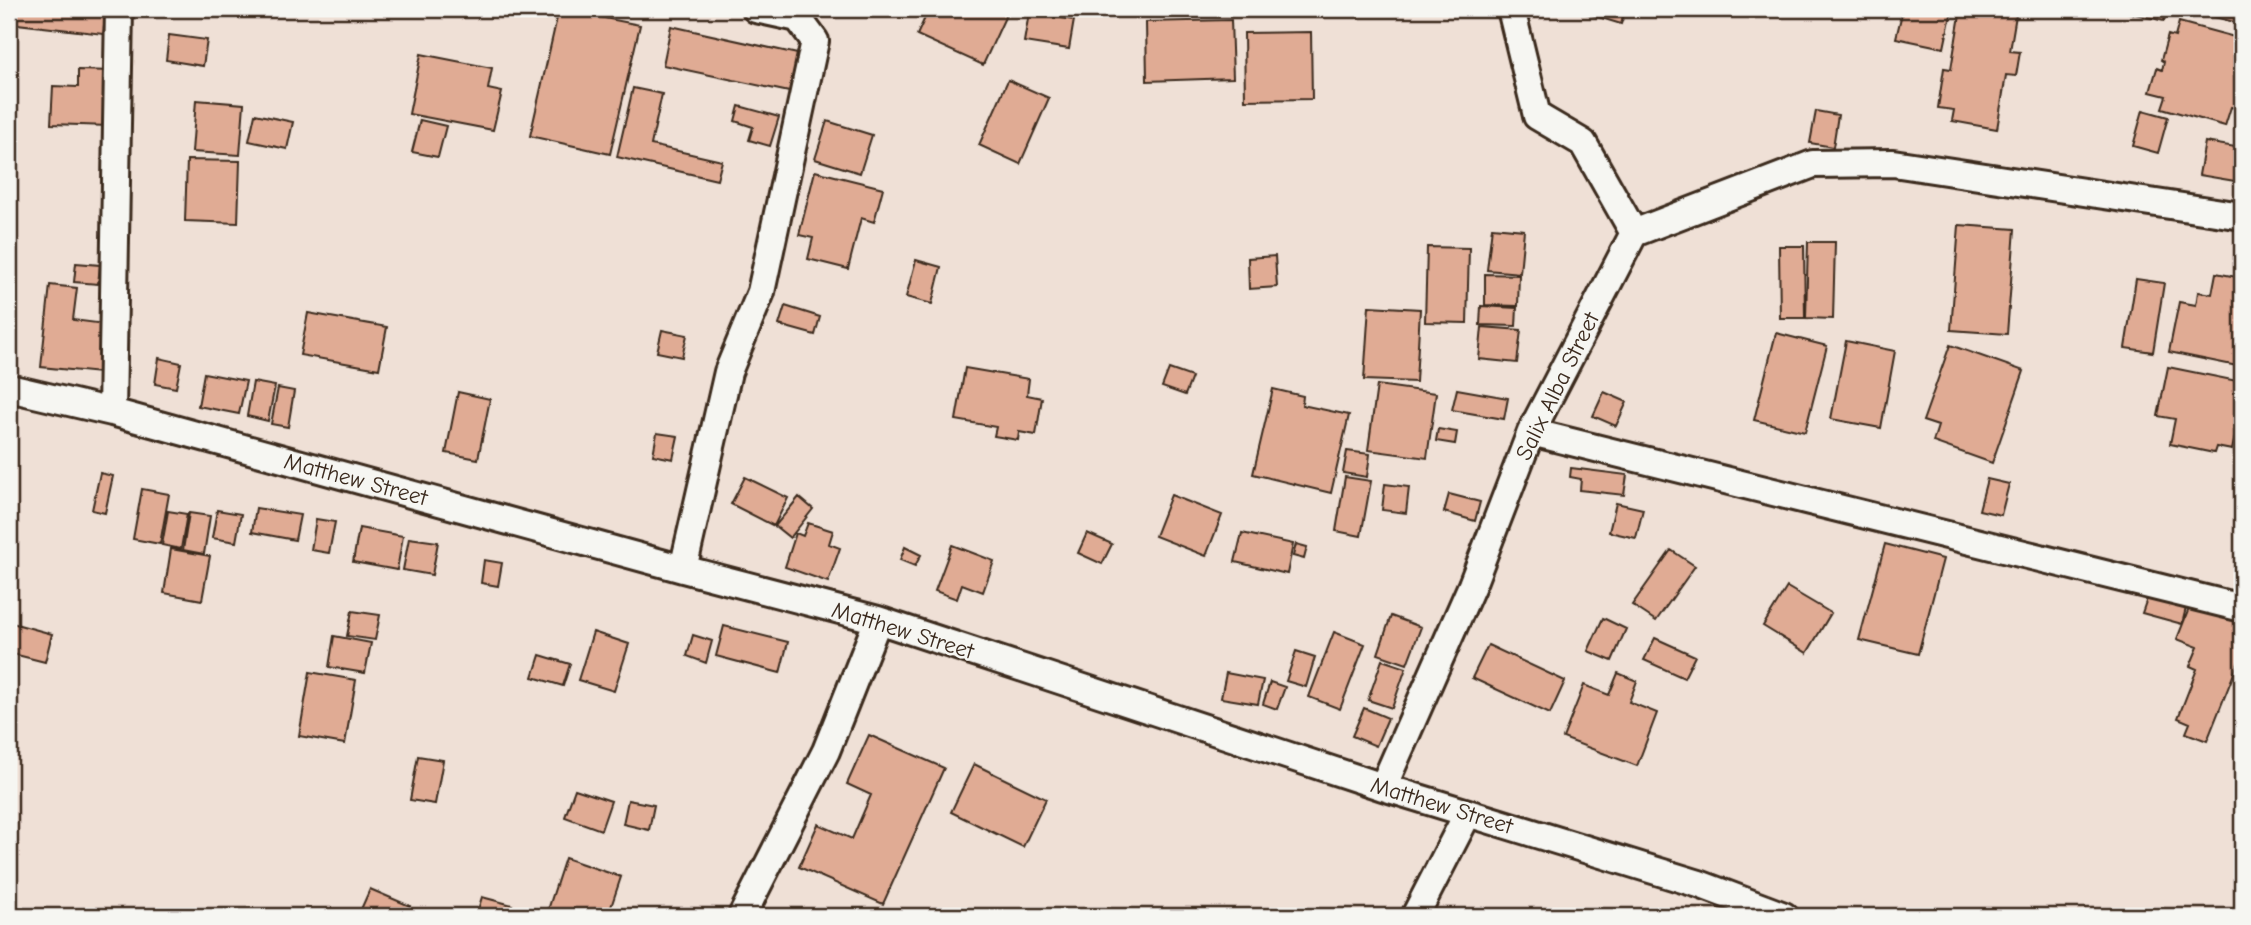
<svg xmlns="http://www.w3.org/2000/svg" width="2251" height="925" font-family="'Comic Neue',sans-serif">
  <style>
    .building { fill: #e0ab94; stroke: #3b2a1e; stroke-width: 2 }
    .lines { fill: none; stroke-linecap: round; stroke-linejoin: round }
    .minor-casing { stroke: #3b2a1e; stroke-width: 32 }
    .minor { stroke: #f6f6f2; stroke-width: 26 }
    .labels { text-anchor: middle; stroke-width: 5; stroke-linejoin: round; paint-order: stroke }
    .street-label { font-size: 23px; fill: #3b2a1e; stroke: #f6f6f2 }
  </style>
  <rect width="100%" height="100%" fill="#efe0d6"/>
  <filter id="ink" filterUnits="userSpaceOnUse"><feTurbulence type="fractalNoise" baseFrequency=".0143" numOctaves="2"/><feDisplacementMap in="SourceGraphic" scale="14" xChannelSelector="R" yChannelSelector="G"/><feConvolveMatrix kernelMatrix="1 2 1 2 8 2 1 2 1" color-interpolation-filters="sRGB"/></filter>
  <g filter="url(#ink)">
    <path class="building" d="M 9,9 L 106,9 L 103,34 L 9,23 Z
      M 559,9 L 640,25 L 610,154 L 530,136 Z
      M 929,9 L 992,9 L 1006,15 L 983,65 L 917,35 Z
      M 1572,9 L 1626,9 L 1621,24 Z
      M 1903,9 L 1952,10 L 1944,48 L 1896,38 Z
      M 1961,9 L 1977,9 L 2016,15 L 2010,51 L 2020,52 L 2016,76 L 2006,75 L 1997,129 L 1952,121 L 1954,110 L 1938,108 L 1944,68 L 1951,69 Z
      M 2115,9 L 2167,9 L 2164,21 Z
      M 2183,9 L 2242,9 L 2242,24 Z
      M 1029,13 L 1074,20 L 1069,49 L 1024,42 Z
      M 1231,20 L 1233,78 L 1147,81 L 1146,22 Z
      M 2179,22 L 2242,39 L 2242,110 L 2231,107 L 2225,126 L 2162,108 L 2166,96 L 2150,92 L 2157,68 L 2162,70 L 2164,62 L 2161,60 L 2168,35 L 2175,37 Z
      M 671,26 L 802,55 L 794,93 L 663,65 Z
      M 1311,32 L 1312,99 L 1245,100 L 1244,33 Z
      M 169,35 L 207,40 L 203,66 L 166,60 Z
      M 421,54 L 492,68 L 488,89 L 502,92 L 493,130 L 409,114 Z
      M 78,70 L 112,71 L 109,126 L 51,124 L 53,86 L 78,87 Z
      M 1008,80 L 1049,98 L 1020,164 L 979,145 Z
      M 633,88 L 662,94 L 651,145 L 722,161 L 717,180 L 617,157 Z
      M 196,100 L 244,104 L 240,155 L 192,152 Z
      M 739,106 L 779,117 L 770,146 L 749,140 L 753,127 L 735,121 Z
      M 2143,110 L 2168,117 L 2158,153 L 2133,146 Z
      M 1816,111 L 1838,115 L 1833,147 L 1810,143 Z
      M 255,114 L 293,122 L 287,149 L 249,141 Z
      M 420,120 L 446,126 L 438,157 L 412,152 Z
      M 827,121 L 872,135 L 860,173 L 815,159 Z
      M 2205,142 L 2242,148 L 2241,182 L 2199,175 Z
      M 187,160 L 240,161 L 238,223 L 185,221 Z
      M 815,171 L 883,188 L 874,222 L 861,218 L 848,269 L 808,259 L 813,238 L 799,235 Z
      M 1959,225 L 2015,229 L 2007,334 L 1951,330 Z
      M 1492,227 L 1524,230 L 1520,273 L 1487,270 Z
      M 1808,242 L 1835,242 L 1833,319 L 1806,318 Z
      M 1779,246 L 1804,246 L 1805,318 L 1780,318 Z
      M 1427,247 L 1469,248 L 1467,323 L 1425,322 Z
      M 1275,256 L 1277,287 L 1249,289 L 1248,258 Z
      M 916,260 L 941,267 L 932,304 L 906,297 Z
      M 76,263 L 100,265 L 98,284 L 74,282 Z
      M 2216,273 L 2242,278 L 2242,367 L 2169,352 L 2179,302 L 2196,305 L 2198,292 L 2212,294 Z
      M 1485,274 L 1519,275 L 1518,306 L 1485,305 Z
      M 2136,279 L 2164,283 L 2153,352 L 2125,348 Z
      M 50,285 L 77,288 L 73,320 L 105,324 L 100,373 L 41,367 Z
      M 785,306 L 820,317 L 815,335 L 779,325 Z
      M 1369,306 L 1420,309 L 1416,382 L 1364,380 Z
      M 1481,306 L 1517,308 L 1516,326 L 1480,325 Z
      M 308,313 L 387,327 L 379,369 L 300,355 Z
      M 1482,327 L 1521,330 L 1517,363 L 1479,359 Z
      M 662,330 L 687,335 L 682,357 L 657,352 Z
      M 1776,333 L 1827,346 L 1805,432 L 1754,420 Z
      M 1846,341 L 1895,351 L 1881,428 L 1831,419 Z
      M 1950,345 L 2024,371 L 1992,463 L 1933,442 L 1938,426 L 1923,421 Z
      M 159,358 L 181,363 L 176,388 L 155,384 Z
      M 2168,367 L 2242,382 L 2242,404 L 2232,450 L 2216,447 L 2214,453 L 2170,444 L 2175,419 L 2158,416 Z
      M 965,368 L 1029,379 L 1027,395 L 1042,398 L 1036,435 L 1019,432 L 1018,440 L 994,436 L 996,427 L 956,420 Z
      M 1169,369 L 1192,377 L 1185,395 L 1162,387 Z
      M 204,373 L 246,381 L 239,414 L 198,406 Z
      M 253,382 L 275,386 L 268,421 L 247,416 Z
      M 1377,385 L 1436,393 L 1427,458 L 1368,450 Z
      M 278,388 L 294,391 L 288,427 L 271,424 Z
      M 1273,389 L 1303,396 L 1302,405 L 1349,415 L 1331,493 L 1253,474 Z
      M 1457,389 L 1508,398 L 1504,419 L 1452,410 Z
      M 458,392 L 490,399 L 478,459 L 446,453 Z
      M 1604,392 L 1627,402 L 1616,426 L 1593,416 Z
      M 1438,429 L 1457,432 L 1455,444 L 1436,441 Z
      M 657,433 L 678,436 L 673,459 L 653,455 Z
      M 1347,451 L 1370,454 L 1367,477 L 1343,473 Z
      M 1571,468 L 1627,475 L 1624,495 L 1580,490 L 1581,479 L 1570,477 Z
      M 100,473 L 113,476 L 105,513 L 92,510 Z
      M 745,477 L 788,498 L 774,526 L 731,504 Z
      M 1345,477 L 1371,481 L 1361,536 L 1336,531 Z
      M 1987,479 L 2009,484 L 2001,515 L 1979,510 Z
      M 1385,484 L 1409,487 L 1406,513 L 1382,510 Z
      M 142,489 L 169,494 L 160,544 L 133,539 Z
      M 1449,494 L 1480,502 L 1475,521 L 1444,512 Z
      M 1171,495 L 1222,515 L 1206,556 L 1155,536 Z
      M 799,497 L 813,509 L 790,538 L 775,526 Z
      M 1616,503 L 1643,509 L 1636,538 L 1609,532 Z
      M 256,508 L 300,515 L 295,540 L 252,532 Z
      M 217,510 L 241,514 L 236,542 L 212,538 Z
      M 168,511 L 187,514 L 181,549 L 162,545 Z
      M 189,513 L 210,516 L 204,554 L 183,550 Z
      M 316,519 L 335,522 L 329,553 L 311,550 Z
      M 808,523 L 833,531 L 829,544 L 840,548 L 828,582 L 785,567 L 796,533 L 803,536 Z
      M 359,528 L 403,536 L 397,570 L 353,562 Z
      M 1087,533 L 1112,544 L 1102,564 L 1078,553 Z
      M 1242,533 L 1293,544 L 1287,574 L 1235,562 Z
      M 409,538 L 438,542 L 432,575 L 403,570 Z
      M 1296,544 L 1307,547 L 1304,559 L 1293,556 Z
      M 1885,544 L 1943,559 L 1918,654 L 1859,640 Z
      M 952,545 L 994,561 L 983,592 L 962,584 L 957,599 L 935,591 Z
      M 905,547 L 921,555 L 915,566 L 900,560 Z
      M 171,549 L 210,556 L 202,600 L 164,593 Z
      M 1671,550 L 1695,566 L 1656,621 L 1632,605 Z
      M 484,560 L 502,563 L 498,586 L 481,583 Z
      M 1787,587 L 1831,613 L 1807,653 L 1763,626 Z
      M 2149,593 L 2187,604 L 2182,624 L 2142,613 Z
      M 2192,601 L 2242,621 L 2242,653 L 2207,741 L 2186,733 L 2190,723 L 2178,718 L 2197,669 L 2190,666 L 2198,647 L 2177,639 Z
      M 352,611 L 380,615 L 375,640 L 347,636 Z
      M 1391,616 L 1421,627 L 1407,664 L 1378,654 Z
      M 1603,618 L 1626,629 L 1612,661 L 1588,651 Z
      M 12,623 L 52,634 L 45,662 L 9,653 L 9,636 Z
      M 724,626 L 788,642 L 780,673 L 716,656 Z
      M 593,632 L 629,644 L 614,691 L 578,680 Z
      M 1334,632 L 1365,644 L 1340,709 L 1309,697 Z
      M 693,635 L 712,641 L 706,663 L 687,656 Z
      M 334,636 L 371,643 L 365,673 L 329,667 Z
      M 1655,638 L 1695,656 L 1684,678 L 1644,660 Z
      M 1488,645 L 1565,681 L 1550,714 L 1472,678 Z
      M 1296,651 L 1315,657 L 1306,687 L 1286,681 Z
      M 540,655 L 570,664 L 563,686 L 533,677 Z
      M 1382,660 L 1406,668 L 1392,708 L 1368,700 Z
      M 310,672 L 356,680 L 345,744 L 299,736 Z
      M 1226,673 L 1263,680 L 1258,704 L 1221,698 Z
      M 1618,673 L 1637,681 L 1629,702 L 1657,713 L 1637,766 L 1563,738 L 1584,685 L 1609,695 Z
      M 1270,682 L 1285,687 L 1277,709 L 1263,704 Z
      M 1364,708 L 1388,718 L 1376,746 L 1352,736 Z
      M 869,735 L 944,768 L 883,904 L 799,867 L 818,824 L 852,839 L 871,795 L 847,784 Z
      M 418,756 L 443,760 L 435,804 L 410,800 Z
      M 974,764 L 1046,799 L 1023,847 L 951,812 Z
      M 575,789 L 611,801 L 601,830 L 565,817 Z
      M 628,800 L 654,805 L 649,830 L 623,824 Z
      M 565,858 L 621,877 L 608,916 L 546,916 Z
      M 370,889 L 410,906 L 406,916 L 358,916 Z
      M 482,897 L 512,905 L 508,916 L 476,916 Z"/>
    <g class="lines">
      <g class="minor-casing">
        <path id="minor" d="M 1634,233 L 1813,164 L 1893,163 L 2242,216
          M 9,388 L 112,412 L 683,569 L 878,620 L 1383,787 L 1699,884 L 1784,916
          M 112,412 L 119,9
          M 1531,432 L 2242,608
          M 683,569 L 728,372 L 761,292 L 815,41 L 798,18 L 756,9
          M 1383,787 L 1472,585 L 1531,432 L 1634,233 L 1583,143 L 1537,116 L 1511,9
          M 742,916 L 826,751 L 878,620
          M 1415,916 L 1468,813"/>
      </g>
      <use href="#minor" class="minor"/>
    </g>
  </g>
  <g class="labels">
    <g class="street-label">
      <text transform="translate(1557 386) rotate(-64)" y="8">Salix Alba Street</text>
      <text transform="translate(356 479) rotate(15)" y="8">Matthew Street</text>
      <text transform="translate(903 630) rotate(17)" y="8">Matthew Street</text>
      <text transform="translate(1442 805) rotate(17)" y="8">Matthew Street</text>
    </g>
  </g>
  <rect width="2251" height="925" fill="none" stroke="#f6f6f2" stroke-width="35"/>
  <rect x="18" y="18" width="2216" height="890" fill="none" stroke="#3b2a1e" stroke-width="2.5" filter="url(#ink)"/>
</svg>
